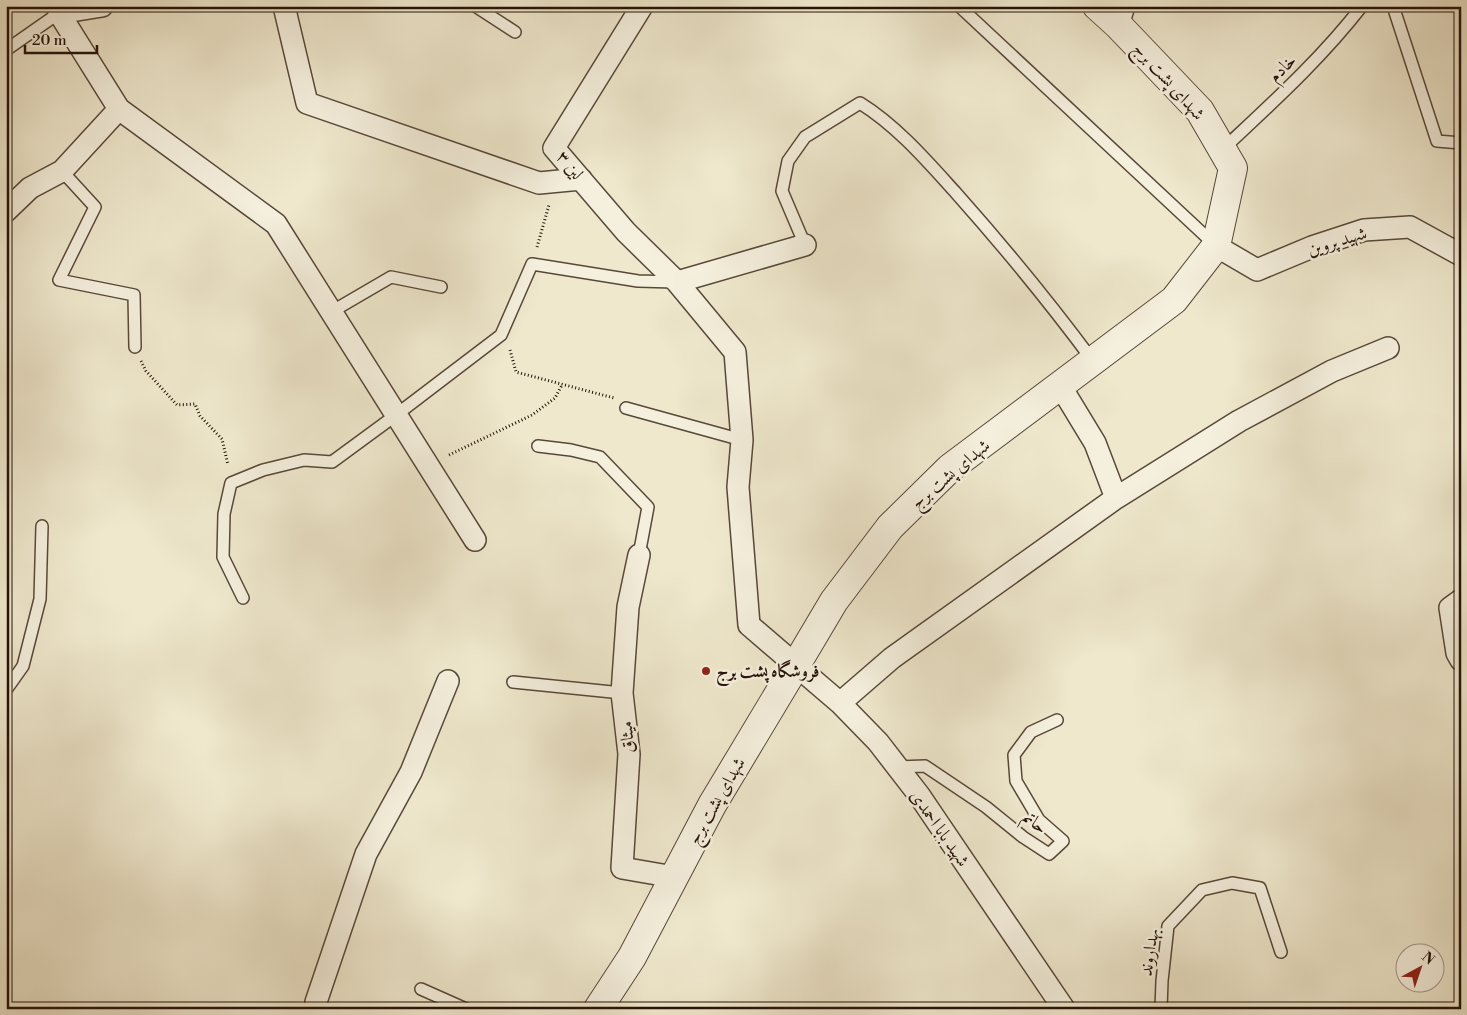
<svg xmlns="http://www.w3.org/2000/svg" width="1467" height="1015" font-family="'Libre Bodoni',Amiri,serif">
  <style>
    .lines { fill: none; stroke-linecap: round; stroke-linejoin: round }
    .service-casing { stroke: #58483a; stroke-width: 14 }
    .minor-casing { stroke: #58483a; stroke-width: 24 }
    .tertiary-casing { stroke: #58483a; stroke-width: 30 }
    .path { stroke: #251209; stroke-width: 3; stroke-dasharray: 1 2.5; stroke-linecap: butt }
    .service { stroke: #f5f0de; stroke-width: 11 }
    .minor { stroke: #f5f0de; stroke-width: 21 }
    .tertiary { stroke: #f5f0de; stroke-width: 28 }
    .poi-dot { fill: #8f2418; stroke: #f5f0de; stroke-width: 2 }
    .labels { text-anchor: middle; stroke-width: 5; stroke-linejoin: round; paint-order: stroke }
    .street-label { font-size: 18px; fill: #251209; stroke: #f5f0de }
    .poi-label { font-size: 18px; font-weight: bold; fill: #251209; stroke: #f5f0de; text-anchor: start }
  </style>
  <rect width="100%" height="100%" fill="#efe8cd"/>
  <filter id="stains"><feTurbulence type="fractalNoise" baseFrequency=".004" numOctaves="4"/><feColorMatrix values="0 0 0 0 .2 0 0 0 0 .09 0 0 0 0 .02 0 0 0 .5 -.17"/></filter>
  <radialGradient id="worn" r=".72"><stop offset=".6" stop-color="#630" stop-opacity="0"/><stop offset="1" stop-color="#630" stop-opacity=".3"/></radialGradient>
  <g class="lines">
    <g class="service-casing">
      <path id="service" d="M 475,6 L 515,32
        M 959,6 L 1214,244
        M 1393,6 L 1437,141 L 1461,143
        M 6,50 L 59,13
        M 1222,150 C 1271,104 1321,59 1362,6
        M 62,171 L 95,207 L 59,280 L 134,295 L 135,347
        M 805,245 L 782,191 L 788,161 L 805,137 L 860,103 C 897,126 927,161 956,193 C 1004,247 1050,303 1093,361
        M 331,312 L 391,277 L 441,287
        M 626,408 L 742,440
        M 538,446 L 571,450 L 600,457 L 648,507 L 639,555
        M 243,598 L 223,557 L 224,514 L 231,483 L 263,470 L 304,460 L 332,462 L 396,415 L 501,335 L 532,264 L 638,281 L 675,282
        M 513,682 L 622,693
        M 6,690 L 23,666 L 40,599 L 42,526
        M 897,767 L 925,766 L 986,807 L 1023,837 L 1049,854 L 1063,841 L 1039,820 L 1016,781 L 1014,755 L 1031,732 L 1057,720
        M 421,989 L 466,1009
        M 1161,1009 L 1162,981 L 1168,926 L 1202,890 L 1232,883 L 1260,888 L 1281,952"/>
    </g>
    <g class="minor-casing">
      <path id="minor" d="M 102,6 L 59,13 L 119,109 L 276,224 L 475,540
        M 284,6 L 307,103 L 539,183 L 581,179
        M 642,6 L 554,148 L 626,232 L 677,282 L 735,352 L 742,440 L 738,487 L 749,625 L 840,703 L 878,742 L 919,795 L 1064,1009
        M 1118,25 L 1124,6
        M 6,211 L 30,188 L 62,171 L 119,109
        M 1216,246 L 1257,270 L 1312,247 L 1364,230 L 1410,227 L 1461,255
        M 677,282 L 805,245
        M 1061,387 L 1095,443 L 1116,498
        M 639,555 L 628,607 L 622,693 L 629,754 L 622,868 L 674,877
        M 1461,600 L 1450,608 L 1457,653 L 1461,660
        M 840,703 L 892,658 L 1116,498 L 1239,421 L 1332,371 L 1388,348
        M 317,1009 L 316,1002 L 366,854 L 411,772 L 448,681"/>
    </g>
    <g class="tertiary-casing">
      <path id="tertiary" d="M 598,1009 L 632,957 L 712,805 L 796,665 L 834,601 L 890,527 L 950,468 L 1174,300 L 1216,246 L 1233,168 L 1200,111 L 1118,25 L 1097,6"/>
    </g>
    <path class="path" d="M 537,247 L 549,205
      M 510,350 L 516,372 L 614,398
      M 141,361 L 146,371 L 177,405 L 195,404 L 200,416 L 222,439 L 228,465
      M 449,455 L 532,415 L 555,398 L 562,385"/>
    <use href="#service" class="service"/>
    <use href="#minor" class="minor"/>
    <use href="#tertiary" class="tertiary"/>
  </g>
  <circle class="poi-dot" cx="706" cy="671" r="5"/>
  <g class="labels">
    <g class="street-label">
      <text transform="translate(1282 68) rotate(-45)" y="6">خادم</text>
      <text transform="translate(1169 81) rotate(48)" y="6">شهدای پشت برج</text>
      <text transform="translate(570 165) rotate(52)" y="6">لین ۳</text>
      <text transform="translate(1337 241) rotate(-17)" y="6">شهید پروین</text>
      <text transform="translate(950 474) rotate(-40)" y="6">شهدای پشت برج</text>
      <text transform="translate(627 737) rotate(-95)" y="6">میثاق</text>
      <text transform="translate(716 801) rotate(-60)" y="6">شهدای پشت برج</text>
      <text transform="translate(1035 822) rotate(36)" y="6">حاتم</text>
      <text transform="translate(940 828) rotate(55)" y="6">شهید بابا احمدی</text>
      <text transform="translate(1149 952) rotate(-81)" y="6">بهداروند</text>
    </g>
    <g class="poi-label">
      <text x="716" y="677">فروشگاه پشت برج</text>
    </g>
  </g>
  <rect width="1467" height="1015" fill="none" stroke="#efe8cd" stroke-width="25"/>
  <rect x="8" y="8" width="1452" height="1000" fill="none" stroke="#251209" stroke-width="2.5"/>
  <rect x="12" y="12" width="1442" height="990" fill="none" stroke="#251209"/>
  <g transform="translate(1420 968) rotate(40)"><circle r="24" fill="#f5f0de" stroke="#a29789"/>
  <path d="M0-4L9 19L0 12L-9 19Z" fill="#8f2418"/>
  <text y="-8" font-size="14" font-weight="bold" text-anchor="middle" fill="#251209">N</text>
  </g>
  <path d="M25 45v8h72v-8" fill="none" stroke="#251209" stroke-width="2.5"/>
  <text x="32" y="45" font-size="15" fill="#251209" stroke="#f5f0de" stroke-width="4" paint-order="stroke">20 m</text>
  <rect width="100%" height="100%" filter="url(#stains)"/>
  <rect width="100%" height="100%" fill="url(#worn)"/>
</svg>
